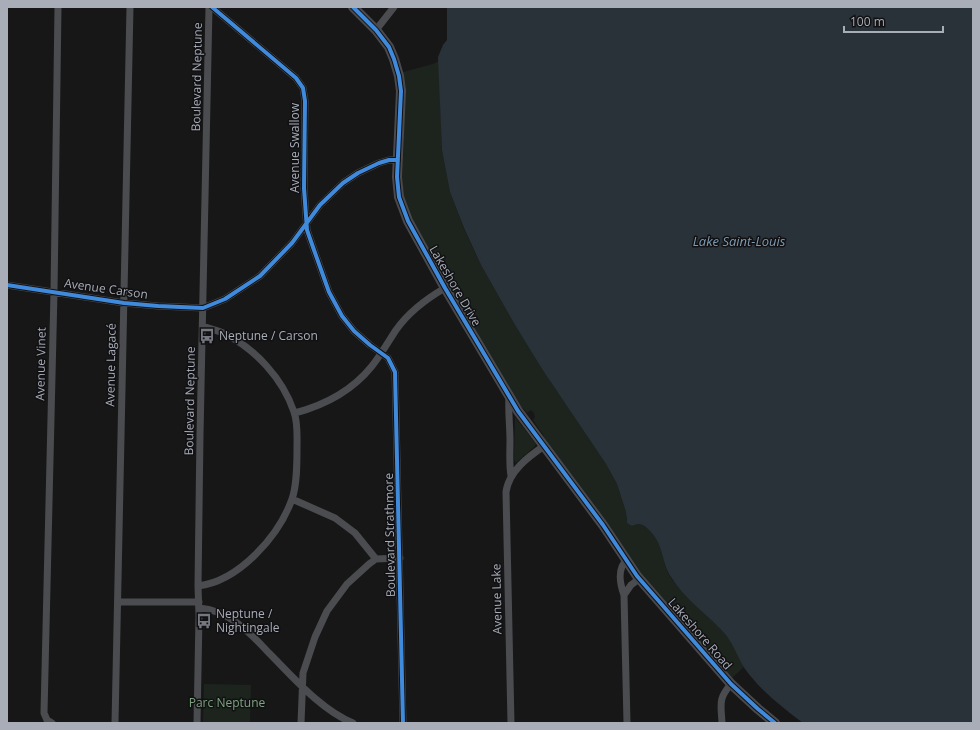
<svg xmlns="http://www.w3.org/2000/svg" width="980" height="730" font-family="'Open Sans',sans-serif">
  <style>
    .green { fill: #1d241e }
    .water { fill: #2a3239 }
    .lines { fill: none; stroke-linecap: round; stroke-linejoin: round }
    .street { stroke: #4b4c50; stroke-width: 7 }
    .secondary { stroke: #4a4a4e; stroke-width: 10 }
    .cycleway-casing { stroke: #111113; stroke-width: 6 }
    .cycleway { stroke: #408adc; stroke-width: 4 }
    .labels { text-anchor: middle; stroke-width: 3; stroke-linejoin: round; paint-order: stroke }
    .street-label { font-size: 12px; fill: #a8adb8; stroke: #111113 }
    .poi-label { font-size: 12px; fill: #a8adb8; stroke: #111113; text-anchor: start }
    .park-label { font-size: 12px; fill: #7fa381; stroke: #111113 }
    .water-label { font-size: 13px; font-style: italic; fill: #7f9bb3; stroke: #111113 }
  </style>
  <rect width="100%" height="100%" fill="#171717"/>
  <path class="green" d="M 439,61 L 442,150 L 450,192 L 464,229 L 481,265 L 515,325 L 542,369 L 606,464 L 617,484 L 626,512 L 626,520 L 632,526 C 639,523 642,524 648,529 C 665,544 660,561 671,578 C 688,602 715,618 732,642 C 737,650 740,659 744,667 L 732,678 L 639,572 L 611,528 L 543,437 L 544,436 L 533,420 L 535,417 L 534,413 L 531,410 L 527,413 L 523,408 L 522,408 L 474,330 L 410,217 L 404,200 L 402,180 L 404,139 L 403,138 L 403,72 L 433,64 Z
    M 515,417 L 536,444 L 534,447 L 516,463 L 514,460 Z
    M 204,684 L 251,685 L 250,723 L 203,723 Z"/>
  <path class="water" d="M 447,7 L 973,7 L 973,723 L 803,723 C 782,707 761,691 745,669 C 738,658 734,645 726,635 C 709,615 685,600 671,577 C 661,562 664,545 650,531 C 644,525 640,522 632,526 L 627,523 L 626,512 L 617,484 L 606,464 L 542,369 L 515,325 L 481,265 L 464,228 L 450,192 L 442,150 L 438,57 L 443,45 L 447,40 Z"/>
  <g class="lines">
    <path class="street" d="M 212,7 L 296,78 L 303,88 L 305,101 L 304,188 L 307,230 L 314,250 L 329,292 L 342,316 L 354,331 L 370,345 L 388,358 L 395,372 L 403,723
      M 376,30 L 394,7
      M 7,285 L 124,303 L 158,306 L 203,308 L 225,299 L 260,276 L 292,243 L 320,205 L 343,183 L 358,173 L 379,163 L 389,160 L 398,160
      M 509,397 C 508,412 510,426 510,441 C 510,453 509,464 511,476
      M 295,413 C 325,405 352,391 372,366 C 381,355 388,342 396,330 C 408,313 426,299 445,288
      M 292,499 L 335,518 L 355,533 L 376,559
      M 627,560 C 617,568 620,584 624,595 L 627,723
      M 198,586 C 239,581 279,536 292,499 C 297,485 297,464 297,448 C 297,437 298,423 294,412 C 283,379 255,348 223,333 C 217,330 210,329 203,326
      M 624,595 L 631,585 L 639,579
      M 118,602 L 199,602
      M 199,608 C 229,610 250,633 269,653 C 293,677 321,710 353,723
      M 52,723 L 47,720 L 44,713 L 54,292 L 58,7
      M 115,723 L 130,7
      M 197,723 L 199,616 L 198,586 L 200,435 L 209,7
      M 301,723 L 303,673 L 315,637 L 327,611 L 347,584 L 369,564 L 376,559 L 400,558
      M 511,723 L 506,492 C 509,471 528,457 544,446
      M 722,723 C 721,704 718,699 731,684"/>
    <path class="secondary" d="M 353,7 L 376,30 L 389,47 L 394,59 L 399,76 L 401,91 L 397,177 L 399,197 L 408,221 L 445,288 L 518,411 L 603,525 L 637,576 L 731,684 L 758,709 L 775,723"/>
    <g class="cycleway-casing">
      <path id="cycleway" d="M 212,7 L 296,78 L 303,88 L 305,101 L 304,188 L 307,230 L 314,250 L 329,292 L 342,316 L 354,331 L 370,345 L 388,358 L 395,372 L 403,723
        M 353,7 L 376,30 L 389,47 L 394,59 L 399,76 L 401,91 L 397,177 L 399,197 L 408,221 L 445,288 L 518,411 L 603,525 L 637,576 L 731,684 L 758,709 L 775,723
        M 7,285 L 124,303 L 158,306 L 203,308 L 225,299 L 260,276 L 292,243 L 320,205 L 343,183 L 358,173 L 379,163 L 389,160 L 398,160"/>
    </g>
    <use href="#cycleway" class="cycleway"/>
  </g>
  <defs>
    <g id="bus-bare" transform="scale(1.2)"><path d="M-5-6H5V4H4V6H2V4H-2V6H-4V4H-5ZM-3.5-4V0h7V-4ZM-3.5 1.2v1.5H-2V1.2ZM2 1.2v1.5H3.5V1.2Z" fill="#757880" stroke="#111113" stroke-width="2.5" paint-order="stroke"/></g>
  </defs>
  <g fill-rule="evenodd">
    <use href="#bus-bare" x="207" y="336"/>
    <use href="#bus-bare" x="204" y="621"/>
  </g>
  <g class="labels">
    <g class="street-label">
      <text transform="translate(197 77) rotate(-89)" y="4">Boulevard Neptune</text>
      <text transform="translate(295 148) rotate(-90)" y="4">Avenue Swallow</text>
      <text transform="translate(455 286) rotate(60)" y="4">Lakeshore Drive</text>
      <text transform="translate(106 289) rotate(8)" y="4">Avenue Carson</text>
      <text transform="translate(41 364) rotate(-89)" y="4">Avenue Vinet</text>
      <text transform="translate(111 365) rotate(-89)" y="4">Avenue Lagacé</text>
      <text transform="translate(190 401) rotate(-89)" y="4">Boulevard Neptune</text>
      <text transform="translate(390 535) rotate(-91)" y="4">Boulevard Strathmore</text>
      <text transform="translate(497 599) rotate(-91)" y="4">Avenue Lake</text>
      <text transform="translate(700 634) rotate(49)" y="4">Lakeshore Road</text>
    </g>
    <g class="poi-label">
      <text x="219" y="340">Neptune / Carson</text>
      <text x="216" y="618">Neptune /<tspan x="216" dy="14">Nightingale</tspan></text>
    </g>
    <g class="park-label">
      <text x="227" y="707">Parc Neptune</text>
    </g>
    <g class="water-label">
      <text x="739" y="246">Lake Saint-Louis</text>
    </g>
  </g>
  <rect width="980" height="730" fill="none" stroke="#a8adb8" stroke-width="16"/>
  <path d="M844 26v6h99v-6" fill="none" stroke="#a8adb8" stroke-width="2"/>
  <text x="850" y="26" font-size="12" fill="#a8adb8" stroke="#111113" stroke-width="3" paint-order="stroke">100 m</text>
</svg>
